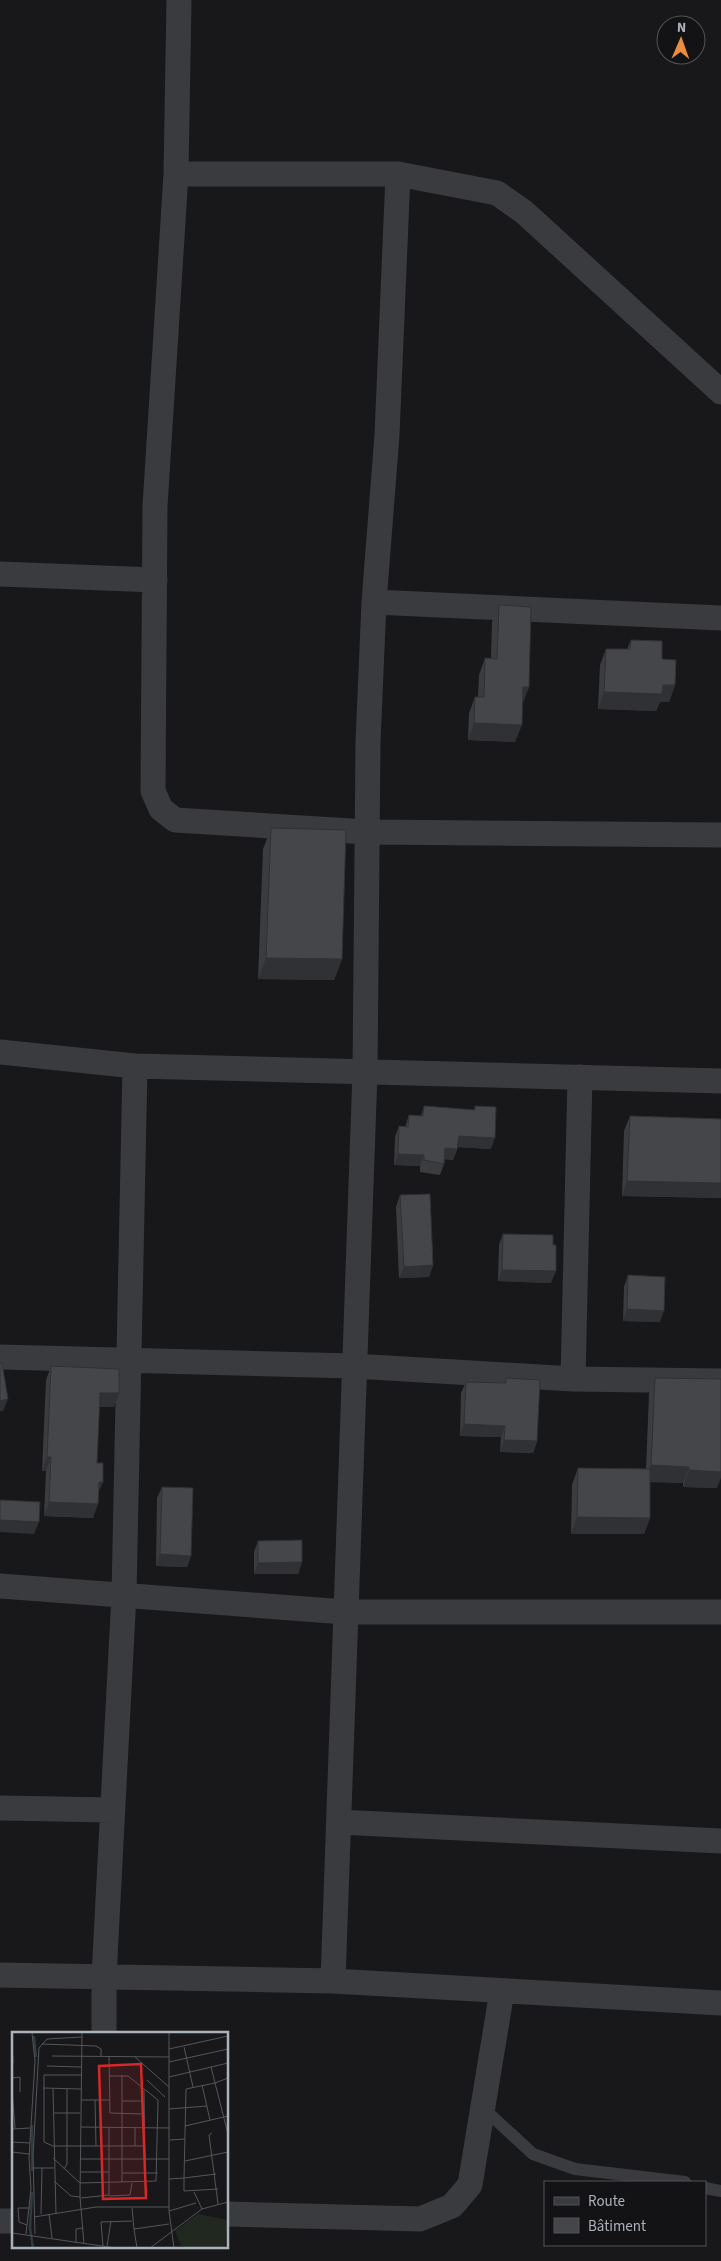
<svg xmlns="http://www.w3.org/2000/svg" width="721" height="2261" font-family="'Source Sans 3',sans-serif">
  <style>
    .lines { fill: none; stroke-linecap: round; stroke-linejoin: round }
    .service { stroke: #393b3f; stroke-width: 12 }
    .minor { stroke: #393b3f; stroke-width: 25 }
    .wall { fill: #3b3c40 }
    .shaded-wall { fill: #303134 }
    .building { fill: #45464a; stroke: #303134 }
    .inset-river { fill: none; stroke: #2e3a3e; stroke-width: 2.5 }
    .inset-road { fill: none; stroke: #53565a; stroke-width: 1 }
    .view { fill: #d62828; fill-opacity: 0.15; stroke: #d62828; stroke-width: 2.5 }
    .inset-edge { fill: none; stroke: #abb2b9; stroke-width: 2.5 }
  </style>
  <rect width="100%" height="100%" fill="#18181a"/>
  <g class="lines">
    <path class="service" d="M 483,2108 L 533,2154 L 575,2169 L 685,2182
      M 705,2188 L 721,2191"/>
    <path class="minor" d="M 179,0 L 176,174 L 155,506 L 153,791 L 161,809 L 175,820 L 367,832 L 721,835
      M 176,174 L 398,174 L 497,193 L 524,212 L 721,392
      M 0,574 L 155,580
      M 374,602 L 721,618
      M 0,1052 L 135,1066 L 721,1081
      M 0,1357 L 354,1366 L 573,1379 L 721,1381
      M 573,1379 L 580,1077
      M 0,1586 L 345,1612 L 721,1612
      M 0,1808 L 112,1810
      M 339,1822 L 721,1841
      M 0,1975 L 333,1981 L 721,2003
      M 333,1981 L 365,1072 L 368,742 L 374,602 L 387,435 L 398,174
      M 104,2034 L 104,1977 L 124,1594 L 135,1066
      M 228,2214 L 420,2219 L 452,2206 L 470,2185 L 502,1991
      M 0,2221 L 14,2221"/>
  </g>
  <path class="wall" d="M 499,605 L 529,687 L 522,703 L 515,742 L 468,740 L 469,713 L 475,697 L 478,697 L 479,675 L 485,658 L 491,658 L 492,622 Z
    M 631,640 L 662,659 L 675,685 L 669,702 L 660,702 L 656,711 L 598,709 L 600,665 L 606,649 L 627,649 Z
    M 271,828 L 342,959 L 334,980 L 258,979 L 263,849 Z
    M 424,1106 L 474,1110 L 475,1106 L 491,1149 L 458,1147 L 453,1160 L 444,1159 L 444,1164 L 440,1175 L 420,1172 L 420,1166 L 394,1165 L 395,1137 L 399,1126 L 405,1127 L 409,1115 L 421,1116 Z
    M 630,1116 L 721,1119 L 721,1198 L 622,1196 L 624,1131 Z
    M 400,1195 L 433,1265 L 429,1277 L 399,1278 L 396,1207 Z
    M 503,1234 L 551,1283 L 498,1281 L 499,1245 Z
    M 628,1275 L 660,1322 L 623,1321 L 624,1287 Z
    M 51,1366 L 114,1407 L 99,1407 L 97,1463 L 98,1494 L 93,1518 L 44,1516 L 46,1471 L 42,1471 L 46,1380 Z
    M 506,1378 L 537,1441 L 533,1453 L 500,1452 L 501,1437 L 460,1436 L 461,1393 L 466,1382 L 504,1383 Z
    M 655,1378 L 717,1488 L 683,1487 L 683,1483 L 650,1482 L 650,1518 L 644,1534 L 571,1534 L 572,1485 L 578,1468 L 646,1469 L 649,1394 Z
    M 162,1487 L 191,1556 L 187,1567 L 156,1566 L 157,1498 Z
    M 258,1541 L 302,1562 L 298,1574 L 254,1574 L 254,1552 Z"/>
  <path class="shaded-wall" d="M 663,685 L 675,685 L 669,702 L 660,702 L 656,711 L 598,709 L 604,692 Z
    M 523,687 L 529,687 L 523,703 L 517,703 Z
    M 474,723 L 522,725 L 515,742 L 468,740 Z
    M 266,958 L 342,959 L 334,980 L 258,979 Z
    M 459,1136 L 495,1138 L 491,1149 L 455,1147 Z
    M 445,1148 L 457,1149 L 453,1160 L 441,1159 Z
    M 398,1154 L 424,1155 L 420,1166 L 394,1165 Z
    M 627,1181 L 721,1183 L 721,1198 L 622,1196 Z
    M 433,1265 L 429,1277 L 399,1278 L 404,1267 Z
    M 502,1270 L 556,1271 L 551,1283 L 498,1281 Z
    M 627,1309 L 664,1311 L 660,1322 L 623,1321 Z
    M 100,1393 L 119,1393 L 114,1407 L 95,1407 Z
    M 8,1399 L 3,1411 L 0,1411 L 0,1401 Z
    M 464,1424 L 505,1426 L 501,1437 L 460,1436 Z
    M 504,1440 L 537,1441 L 533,1453 L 500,1452 Z
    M 47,1457 L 51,1457 L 46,1471 L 42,1471 Z
    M 651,1465 L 689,1467 L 683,1483 L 645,1481 Z
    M 689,1470 L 721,1472 L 721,1478 L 717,1488 L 683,1487 Z
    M 99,1482 L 103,1482 L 97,1496 Z
    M 49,1502 L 98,1504 L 93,1518 L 44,1516 Z
    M 577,1517 L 650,1518 L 644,1534 L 571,1534 Z
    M 0,1520 L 39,1522 L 34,1534 L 0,1532 Z
    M 160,1554 L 191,1556 L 187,1567 L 156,1566 Z
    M 302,1562 L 298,1574 L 254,1574 L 258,1563 Z"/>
  <path class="building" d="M 499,605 L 531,607 L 529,687 L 523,687 L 522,725 L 474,723 L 475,697 L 484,697 L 485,658 L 497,659 Z
    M 631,640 L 662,641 L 662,659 L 676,660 L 675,685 L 663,685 L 662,694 L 604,692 L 606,649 L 630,649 Z
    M 271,828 L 346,830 L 342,959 L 266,958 Z
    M 424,1106 L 475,1110 L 475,1106 L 496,1107 L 495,1138 L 459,1136 L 457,1149 L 445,1148 L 444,1164 L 424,1160 L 424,1155 L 398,1154 L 399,1126 L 408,1127 L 409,1115 L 423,1116 Z
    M 630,1116 L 721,1119 L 721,1183 L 627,1181 Z
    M 430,1194 L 433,1265 L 404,1267 L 400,1195 Z
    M 503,1234 L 553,1235 L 553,1245 L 556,1245 L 556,1271 L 502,1270 Z
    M 628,1275 L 665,1277 L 664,1311 L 627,1309 Z
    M 0,1363 L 2,1363 L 8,1399 L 0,1401 Z
    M 51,1366 L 119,1369 L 119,1393 L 100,1393 L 97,1463 L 103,1463 L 103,1482 L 99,1482 L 98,1504 L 49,1502 L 51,1457 L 47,1457 Z
    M 506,1378 L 540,1380 L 537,1441 L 504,1440 L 505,1426 L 464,1424 L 466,1382 L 506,1383 Z
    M 655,1378 L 721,1379 L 721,1472 L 689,1470 L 689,1467 L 651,1465 Z
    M 578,1468 L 650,1469 L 650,1518 L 577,1517 Z
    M 162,1487 L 193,1488 L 191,1556 L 160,1554 Z
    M 0,1500 L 40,1502 L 39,1522 L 0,1520 Z
    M 302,1540 L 302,1562 L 258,1563 L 258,1541 Z"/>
  <g transform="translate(12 2032)">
    <rect width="216" height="216" fill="#18181a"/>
    <path d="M 186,182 L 216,188 L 213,216 L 170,216 L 163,199 Z" fill="#202820"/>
    <path class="inset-river" d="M 22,4 L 24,25M 20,139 L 20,93M 20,160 L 18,196 L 21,216"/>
    <path class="inset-road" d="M 70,1 L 68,165 L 72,212M 157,1 L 157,179 L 162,216M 30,12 L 84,14 L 89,17 L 89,24M 0,13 L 1,31M 172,15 L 181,55M 157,17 L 216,4M 40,24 L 157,25M 97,24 L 98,81 L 132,82M 123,25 L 157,55M 157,30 L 216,17M 35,34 L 69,35M 69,43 L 32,43 L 32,110 L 41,114 L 133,114M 157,45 L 216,31M 0,46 L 8,45 L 8,60M 216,46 L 203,51 L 216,102M 135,48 L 153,65M 190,53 L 198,88M 31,56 L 69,57M 41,57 L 44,182M 132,58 L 133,127M 0,60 L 3,96M 69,68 L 97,68M 83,68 L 84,114M 110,69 L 132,69M 157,77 L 195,74M 42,81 L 68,81M 173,94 L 216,84M 69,95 L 158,96M 123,96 L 123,114M 0,97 L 18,96M 200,101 L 197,103 L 206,172M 158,108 L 173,107M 0,110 L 18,111M 0,120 L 17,122M 41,126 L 68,151 L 144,149 L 146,68 L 116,44 L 97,44M 69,127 L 157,127M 173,129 L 216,120M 21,136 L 42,136M 52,137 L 55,132 L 55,57M 69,140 L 97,140M 110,141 L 146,141M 204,142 L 172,146 L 172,159 L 206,157M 157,147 L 172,146 L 174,57 L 203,51 L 199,35M 42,149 L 59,164 L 68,165M 110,150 L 110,43M 182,160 L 190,177M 97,164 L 118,163 L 120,151M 69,166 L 97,163 L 97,96M 120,176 L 122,197 L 157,192M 157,179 L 184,171M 29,182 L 30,136M 37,182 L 40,206M 22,185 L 84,175 L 157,175M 15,193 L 7,190 L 6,176 L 18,176M 122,197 L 125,216M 0,201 L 104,216M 14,202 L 19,157 L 17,126 L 23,29 L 20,1M 23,202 L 21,124 L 27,16 L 35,7 L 70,5M 64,211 L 64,197 L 71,196M 91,214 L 89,190 L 120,189M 95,214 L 99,189M 138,216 L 190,177 L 216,170"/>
    <path class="view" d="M 129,32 L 134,166 L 91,167 L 87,34 Z"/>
    <rect width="216" height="216" class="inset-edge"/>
  </g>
  <rect x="544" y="2181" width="162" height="65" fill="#131315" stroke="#505357"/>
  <rect x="554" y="2197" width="25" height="8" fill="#393b3f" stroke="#505357"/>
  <text x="588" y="2206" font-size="15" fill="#abb2b9">Route</text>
  <rect x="554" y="2218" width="25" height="15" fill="#45464a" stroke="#505357"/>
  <text x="588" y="2231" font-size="15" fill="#abb2b9">Bâtiment</text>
  <g transform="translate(681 40) rotate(2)"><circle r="24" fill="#131315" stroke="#505357"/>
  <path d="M0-4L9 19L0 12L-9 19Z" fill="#eb8c3e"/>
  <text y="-8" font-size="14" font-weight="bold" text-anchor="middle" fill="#abb2b9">N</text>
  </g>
</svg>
